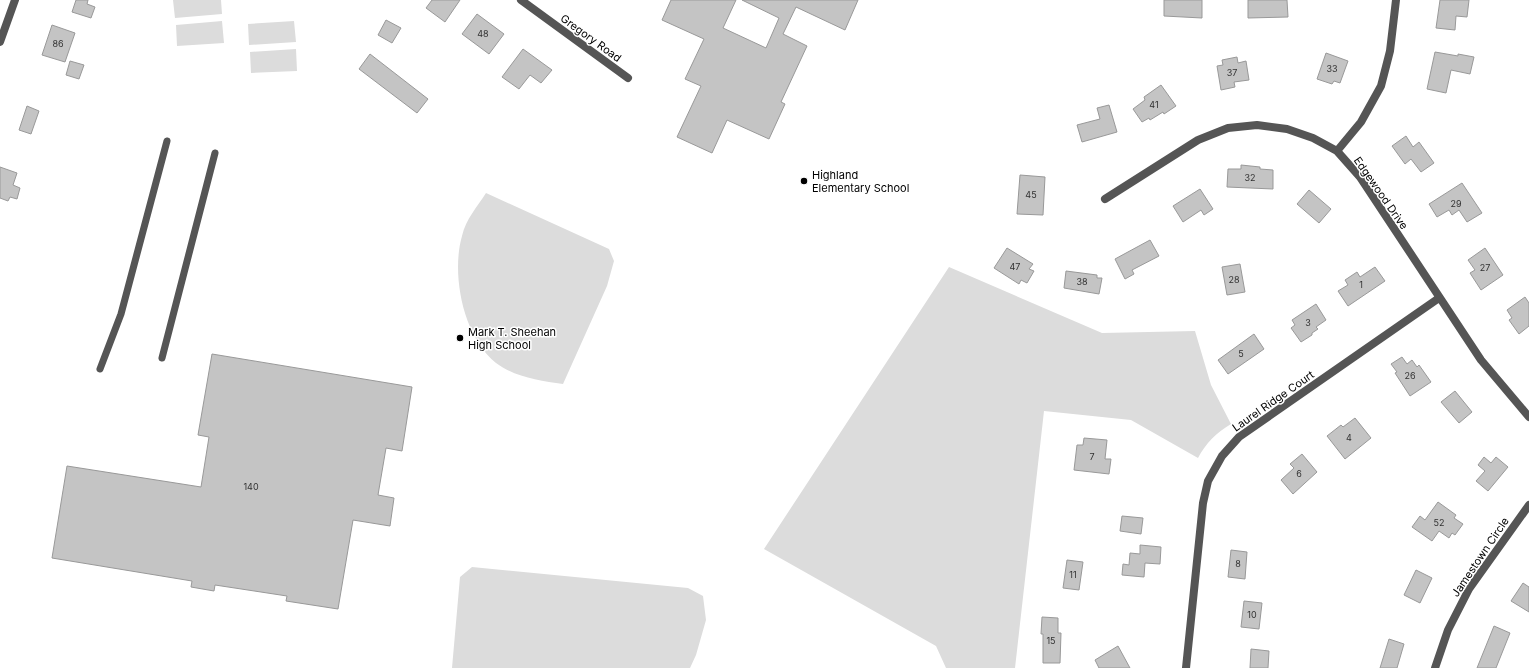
<svg xmlns="http://www.w3.org/2000/svg" width="1529" height="668" font-family="Inter,sans-serif">
  <style>
    .green { fill: #dcdcdc }
    .building { fill: #c4c4c4; stroke: #999 }
    .lines { fill: none; stroke-linecap: round; stroke-linejoin: round }
    .service { stroke: #555; stroke-width: 7 }
    .minor { stroke: #555; stroke-width: 8 }
    .poi-dot { fill: #000; stroke: #fff; stroke-width: 1.5 }
    .labels { text-anchor: middle; stroke-width: 3; stroke-linejoin: round; paint-order: stroke }
    .number-label { font-size: 9px; fill: #313131 }
    .street-label { font-size: 11px; fill: #000; stroke: #fff }
    .poi-label { font-size: 11px; fill: #000; stroke: #fff; text-anchor: start }
  </style>
  <rect width="100%" height="100%" fill="#fff"/>
  <path class="green" d="M 173,0 L 221,0 L 222,14 L 175,18 Z
    M 222,21 L 224,43 L 177,46 L 176,25 Z
    M 294,21 L 296,42 L 249,45 L 248,24 Z
    M 296,49 L 297,71 L 251,73 L 250,52 Z
    M 486,193 L 609,249 L 614,261 L 607,286 L 563,384 C 540,381 515,377 496,363 C 463,337 451,274 462,236 C 466,219 477,207 486,193 Z
    M 949,267 L 1102,333 L 1195,331 L 1211,385 L 1231,424 C 1216,433 1206,443 1198,458 L 1131,420 L 1044,411 L 1015,668 L 946,668 L 936,646 L 764,549 Z
    M 472,567 L 688,588 L 703,596 L 706,620 L 696,655 L 690,668 L 452,668 L 460,577 Z"/>
  <path class="building" d="M 76,0 L 88,0 L 87,4 L 95,7 L 91,18 L 72,12 Z
    M 432,0 L 460,0 L 445,22 L 426,8 Z
    M 671,0 L 736,0 L 723,28 L 766,48 L 779,18 L 742,0 L 858,0 L 845,30 L 796,7 L 783,34 L 807,46 L 781,102 L 785,104 L 769,139 L 727,120 L 712,153 L 677,137 L 701,86 L 685,79 L 704,39 L 662,20 Z
    M 1164,0 L 1202,0 L 1202,18 L 1164,16 Z
    M 1248,0 L 1287,0 L 1288,17 L 1248,18 Z
    M 1440,0 L 1469,0 L 1467,17 L 1456,16 L 1455,30 L 1436,28 Z
    M 477,14 L 504,34 L 489,54 L 462,34 Z
    M 386,20 L 401,28 L 392,43 L 378,35 Z
    M 52,25 L 75,33 L 65,62 L 42,55 Z
    M 523,49 L 552,70 L 541,83 L 530,75 L 519,89 L 502,77 Z
    M 1435,52 L 1458,56 L 1458,54 L 1474,57 L 1470,74 L 1451,70 L 1446,93 L 1427,89 Z
    M 1326,53 L 1348,61 L 1340,83 L 1334,81 L 1332,84 L 1317,79 Z
    M 370,54 L 428,99 L 417,113 L 359,69 Z
    M 1237,57 L 1238,63 L 1246,61 L 1249,80 L 1234,82 L 1235,87 L 1221,90 L 1217,66 L 1223,65 L 1222,60 Z
    M 70,61 L 84,65 L 79,79 L 66,75 Z
    M 1161,85 L 1176,106 L 1164,114 L 1163,112 L 1150,120 L 1149,118 L 1142,122 L 1133,109 L 1145,100 L 1144,97 Z
    M 1109,105 L 1117,132 L 1082,142 L 1077,125 L 1100,119 L 1097,108 Z
    M 27,106 L 39,111 L 31,134 L 19,130 Z
    M 1406,136 L 1413,147 L 1419,142 L 1434,163 L 1421,172 L 1411,159 L 1405,164 L 1392,146 Z
    M 1241,165 L 1260,167 L 1260,169 L 1273,170 L 1273,189 L 1227,187 L 1228,169 L 1241,169 Z
    M 0,167 L 17,173 L 13,185 L 20,188 L 17,199 L 10,197 L 8,201 L 0,198 Z
    M 1020,175 L 1045,177 L 1043,215 L 1017,214 Z
    M 1462,183 L 1482,213 L 1467,222 L 1459,210 L 1452,215 L 1449,210 L 1437,217 L 1429,204 Z
    M 1200,189 L 1213,209 L 1204,215 L 1201,210 L 1183,222 L 1173,206 Z
    M 1309,190 L 1331,209 L 1319,223 L 1297,204 Z
    M 1150,240 L 1159,256 L 1132,270 L 1134,274 L 1125,279 L 1115,259 Z
    M 1007,248 L 1033,264 L 1029,269 L 1034,271 L 1027,283 L 1021,280 L 1019,284 L 994,268 Z
    M 1485,248 L 1503,275 L 1481,290 L 1470,273 L 1475,270 L 1468,260 Z
    M 1240,264 L 1245,292 L 1227,295 L 1222,267 Z
    M 1375,267 L 1385,281 L 1348,306 L 1338,291 L 1348,285 L 1345,280 L 1357,272 L 1360,277 Z
    M 1066,271 L 1097,275 L 1097,278 L 1102,278 L 1099,294 L 1064,288 Z
    M 1525,297 L 1529,303 L 1529,326 L 1519,334 L 1509,320 L 1512,318 L 1507,310 Z
    M 1316,304 L 1326,320 L 1316,327 L 1318,329 L 1312,333 L 1312,335 L 1301,342 L 1291,328 L 1295,325 L 1292,320 Z
    M 1254,334 L 1264,349 L 1228,374 L 1218,360 Z
    M 212,354 L 412,387 L 402,451 L 386,448 L 378,495 L 394,498 L 390,526 L 353,520 L 338,609 L 286,601 L 287,596 L 215,585 L 214,591 L 191,587 L 192,581 L 52,558 L 67,466 L 201,487 L 209,437 L 198,435 Z
    M 1402,357 L 1407,364 L 1412,360 L 1417,367 L 1419,365 L 1431,382 L 1410,396 L 1395,373 L 1397,372 L 1391,364 Z
    M 1455,391 L 1472,412 L 1459,423 L 1441,402 Z
    M 1355,418 L 1371,438 L 1345,459 L 1327,436 L 1341,425 L 1343,427 Z
    M 1084,438 L 1107,440 L 1105,459 L 1111,459 L 1109,474 L 1074,470 L 1077,445 L 1083,445 Z
    M 1302,454 L 1317,472 L 1293,494 L 1281,480 L 1294,468 L 1290,464 Z
    M 1484,457 L 1491,463 L 1496,457 L 1508,467 L 1488,491 L 1476,481 L 1485,471 L 1478,465 Z
    M 1438,502 L 1456,515 L 1454,518 L 1463,524 L 1455,535 L 1452,533 L 1449,538 L 1439,531 L 1432,541 L 1412,527 L 1420,516 L 1425,520 Z
    M 1122,516 L 1143,518 L 1141,534 L 1120,531 Z
    M 1140,545 L 1161,547 L 1160,564 L 1145,563 L 1144,577 L 1122,575 L 1123,564 L 1129,565 L 1130,553 L 1140,554 Z
    M 1231,550 L 1247,552 L 1245,579 L 1228,577 Z
    M 1067,560 L 1083,562 L 1079,590 L 1063,588 Z
    M 1416,570 L 1432,578 L 1420,603 L 1404,595 Z
    M 1523,583 L 1529,587 L 1529,612 L 1511,601 Z
    M 1244,601 L 1262,603 L 1259,629 L 1241,627 Z
    M 1042,617 L 1058,618 L 1058,633 L 1061,633 L 1060,663 L 1043,663 L 1043,634 L 1041,634 Z
    M 1494,626 L 1510,633 L 1496,668 L 1477,668 Z
    M 1389,639 L 1404,644 L 1397,668 L 1380,668 Z
    M 1118,646 L 1130,668 L 1099,668 L 1095,660 Z
    M 1251,649 L 1269,651 L 1268,668 L 1250,668 Z"/>
  <g class="lines">
    <path class="service" d="M 162,358 L 215,153
      M 100,369 L 121,314 L 167,141"/>
    <path class="minor" d="M 521,0 L 628,78
      M 0,42 L 15,0
      M 1337,151 L 1361,122 L 1381,86 L 1390,51 L 1396,0
      M 1105,199 L 1198,140 L 1228,128 L 1257,125 L 1287,129 L 1313,138 L 1337,151 L 1360,177 L 1481,360 L 1529,417
      M 1186,668 L 1203,503 L 1208,481 L 1222,456 L 1239,437 L 1439,298
      M 1435,668 L 1448,630 L 1469,589 L 1529,505"/>
  </g>
  <g class="poi-dot">
    <circle cx="804" cy="181" r="4"/>
    <circle cx="460" cy="338" r="4"/>
  </g>
  <g class="labels">
    <g class="number-label">
      <text x="483" y="37">48</text>
      <text x="58" y="47">86</text>
      <text x="1332" y="72">33</text>
      <text x="1232" y="76">37</text>
      <text x="1154" y="108">41</text>
      <text x="1250" y="181">32</text>
      <text x="1031" y="198">45</text>
      <text x="1456" y="207">29</text>
      <text x="1015" y="270">47</text>
      <text x="1485" y="271">27</text>
      <text x="1234" y="283">28</text>
      <text x="1082" y="285">38</text>
      <text x="1361" y="288">1</text>
      <text x="1308" y="326">3</text>
      <text x="1241" y="357">5</text>
      <text x="1410" y="379">26</text>
      <text x="1349" y="441">4</text>
      <text x="1092" y="460">7</text>
      <text x="1299" y="477">6</text>
      <text x="251" y="490">140</text>
      <text x="1439" y="526">52</text>
      <text x="1238" y="567">8</text>
      <text x="1073" y="578">11</text>
      <text x="1252" y="618">10</text>
      <text x="1051" y="644">15</text>
    </g>
    <g class="street-label">
      <text transform="translate(591 38) rotate(36)" y="4">Gregory Road</text>
      <text transform="translate(1381 193) rotate(55)" y="4">Edgewood Drive</text>
      <text transform="translate(1273 401) rotate(-35)" y="4">Laurel Ridge Court</text>
      <text transform="translate(1480 557) rotate(-56)" y="4">Jamestown Circle</text>
    </g>
    <g class="poi-label">
      <text x="812" y="179">Highland<tspan x="812" dy="13">Elementary School</tspan></text>
      <text x="468" y="336">Mark T. Sheehan<tspan x="468" dy="13">High School</tspan></text>
    </g>
  </g>
</svg>
